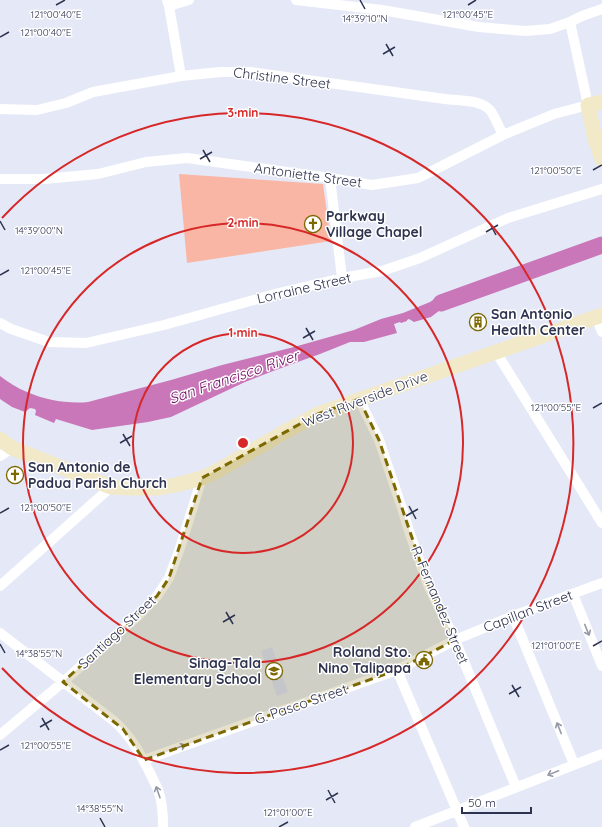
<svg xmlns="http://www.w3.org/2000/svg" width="602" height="827" font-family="Quicksand,sans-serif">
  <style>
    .built { fill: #d7defd }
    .green { fill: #fab6a4 }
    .water { fill: #c977b8 }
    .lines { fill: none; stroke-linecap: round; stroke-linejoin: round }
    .river { stroke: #c977b8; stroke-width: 17 }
    .street { stroke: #fff; stroke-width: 10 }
    .secondary { stroke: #f1e9c8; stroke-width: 15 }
    .oneway { stroke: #9699a7 }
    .marked { fill: #7d6800; fill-opacity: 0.2; stroke: #7d6800; stroke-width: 3; stroke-dasharray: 8 5; stroke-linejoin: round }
    .ticks { fill: none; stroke: #2e334f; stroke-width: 1.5 }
    .ring { fill: none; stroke: #d62828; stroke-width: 2 }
    .labels { text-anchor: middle; stroke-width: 3; stroke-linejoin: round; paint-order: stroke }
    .street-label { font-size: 14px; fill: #2e334f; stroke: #fff }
    .poi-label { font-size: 14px; font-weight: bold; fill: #2e334f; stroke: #fff; text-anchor: start }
    .water-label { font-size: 15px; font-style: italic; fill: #6f0761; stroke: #fff }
    .ticks-label { font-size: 10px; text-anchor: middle; fill: #2e334f; stroke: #fff; stroke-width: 3; stroke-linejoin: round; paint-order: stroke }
    .centre { fill: #d62828; stroke: #fff; stroke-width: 2 }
    .ring-label { font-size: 12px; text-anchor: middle; font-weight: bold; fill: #d62828; stroke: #fff; stroke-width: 3; stroke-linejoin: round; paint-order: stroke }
  </style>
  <rect width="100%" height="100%" fill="#e5e9f7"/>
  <path class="built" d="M 272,647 L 288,692 L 277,696 L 261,651 Z"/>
  <path class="green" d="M 179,174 L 323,184 L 331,241 L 187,263 Z"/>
  <path class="water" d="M 461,291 L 462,297 L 448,304 L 431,317 L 414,322 L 409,319 L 407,320 L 407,321 L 401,323 L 400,322 L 394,324 L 397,333 L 364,342 L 350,342 L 320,354 L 273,371 L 245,382 L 171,417 L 148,422 L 92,430 L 56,419 L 54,423 L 35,415 L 36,411 L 35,409 L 30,408 L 25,412 L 12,407 L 0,399 L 0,376 C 8,382 17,388 27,392 C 45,400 68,404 88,402 L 171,380 L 222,365 L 294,347 L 354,330 L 381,319 L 403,313 L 430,302 L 436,298 Z"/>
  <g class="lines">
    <path class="river" d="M 441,303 L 602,245"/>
    <path class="street" d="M 167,0 L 169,6 L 181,76
      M 296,0 L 382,10 L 479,27 L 525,31 L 550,29 L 570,22 L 582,16 L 602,9
      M 169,6 L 189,0
      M 0,109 L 37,110 L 66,103 L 93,92 L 181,76 L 220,72 L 250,72 L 445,99 C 459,101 479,99 490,110 C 494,115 500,129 503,135
      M 330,178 L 342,278
      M 0,179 L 44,179 L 98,174 L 146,162 L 187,158 L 330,178 L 372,185 L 418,178 L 503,135 L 554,114 L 588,105 L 570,22
      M 596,317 L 602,332
      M 0,323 L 11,329 L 49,342 L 86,343 L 164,325 L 279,293 L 342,278 L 382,271 L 420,258 L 508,218 L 602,189
      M 496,352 L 602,523
      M 359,399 L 379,440 L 403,511 L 409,531 L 428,585 L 455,640 L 516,787
      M 0,456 L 12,448
      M 0,586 L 111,487
      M 573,594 L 602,666
      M 513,616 L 574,764
      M 0,633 L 114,721 C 132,737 141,755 152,777 C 154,782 158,788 159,793 C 163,804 163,816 163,827
      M 397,670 L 464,827
      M 0,735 L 63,682 L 139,615 L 157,596 L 169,578 L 180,548 L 202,478
      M 144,760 L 397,670 L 455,640 L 513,616 L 602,583
      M 415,827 L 602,754"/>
    <path class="secondary" d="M 602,102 L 588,105 L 595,139 L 602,159
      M 0,439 L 12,448 L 111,487 L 130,488 L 159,488 L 180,484 L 202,478 L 217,471 L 288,430 L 318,414 L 602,315"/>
  </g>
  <defs><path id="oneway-shaft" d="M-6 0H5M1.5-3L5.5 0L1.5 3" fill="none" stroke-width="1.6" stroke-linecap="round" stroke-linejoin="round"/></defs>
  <g class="oneway">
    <use href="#oneway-shaft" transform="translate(587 630) rotate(68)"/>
    <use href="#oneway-shaft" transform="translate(559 728) rotate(-112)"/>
    <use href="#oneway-shaft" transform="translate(180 747) rotate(-20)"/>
    <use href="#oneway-shaft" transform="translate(553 773) rotate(158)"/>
    <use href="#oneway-shaft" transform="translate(158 792) rotate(-109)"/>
  </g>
  <path class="marked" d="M 359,399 L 379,440 L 428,585 L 455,640 L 397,670 L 144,760 L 123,729 L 63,682 L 157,596 L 169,578 L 202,478 L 318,414 Z"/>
  <path class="ticks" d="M 360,0 L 365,9M 56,5 L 65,0M 468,5 L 476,0M 0,37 L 9,32M 386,44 L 393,56M 383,54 L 395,47M 203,150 L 210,162M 200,159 L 212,152M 593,170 L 602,165M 0,221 L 5,230M 489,222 L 496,235M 486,232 L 498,225M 0,275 L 9,270M 306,328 L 313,340M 303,338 L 315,331M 593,408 L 602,403M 123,434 L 130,446M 120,443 L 132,436M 409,506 L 416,519M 0,513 L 9,508M 406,516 L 418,509M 226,612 L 233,624M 223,622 L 235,615M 0,644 L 5,653M 593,646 L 602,641M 512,685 L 519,697M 509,694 L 521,687M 42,718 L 49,730M 40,727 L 52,720M 0,750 L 9,745M 328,790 L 335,803M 326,800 L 338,793M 100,818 L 105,827M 279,827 L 288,822"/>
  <g class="ring">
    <circle cx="243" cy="443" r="110"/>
    <circle cx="243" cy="443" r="220"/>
    <path d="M2 218A330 330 0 1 1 2 668"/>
  </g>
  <defs>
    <g id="church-ring" transform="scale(0.9)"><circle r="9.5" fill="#fff" stroke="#7d6800" stroke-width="1.5"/><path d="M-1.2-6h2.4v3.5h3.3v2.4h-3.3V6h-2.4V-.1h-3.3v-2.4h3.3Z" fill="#7d6800"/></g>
    <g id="building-ring" transform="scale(0.9)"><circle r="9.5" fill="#fff" stroke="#7d6800" stroke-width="1.5"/><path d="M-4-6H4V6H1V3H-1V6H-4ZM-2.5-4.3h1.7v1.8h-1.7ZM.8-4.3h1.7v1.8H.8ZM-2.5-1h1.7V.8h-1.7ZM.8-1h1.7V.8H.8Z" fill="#7d6800"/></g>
    <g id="civic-ring" transform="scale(0.9)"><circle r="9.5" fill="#fff" stroke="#7d6800" stroke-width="1.5"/><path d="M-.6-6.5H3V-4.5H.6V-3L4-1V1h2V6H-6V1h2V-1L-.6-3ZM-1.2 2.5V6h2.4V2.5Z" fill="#7d6800"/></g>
    <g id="school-ring" transform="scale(0.9)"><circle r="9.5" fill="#fff" stroke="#7d6800" stroke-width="1.5"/><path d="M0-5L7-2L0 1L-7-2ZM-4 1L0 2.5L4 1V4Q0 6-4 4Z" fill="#7d6800"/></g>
  </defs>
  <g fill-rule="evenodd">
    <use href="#church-ring" x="313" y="224"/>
    <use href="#building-ring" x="478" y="322"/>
    <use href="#church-ring" x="15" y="475"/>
    <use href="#civic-ring" x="424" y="660"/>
    <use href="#school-ring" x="274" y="671"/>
  </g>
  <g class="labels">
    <g class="street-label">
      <text transform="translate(282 78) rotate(7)" y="5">Christine Street</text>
      <text transform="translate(308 175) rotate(8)" y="5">Antoniette Street</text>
      <text transform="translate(304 288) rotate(-13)" y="5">Lorraine Street</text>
      <text transform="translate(365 399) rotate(-21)" y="5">West Riverside Drive</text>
      <text transform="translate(440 605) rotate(67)" y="5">R. Fernandez Street</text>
      <text transform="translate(528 611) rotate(-21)" y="5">Capillan Street</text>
      <text transform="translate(117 632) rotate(-43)" y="5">Santiago Street</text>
      <text transform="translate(301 704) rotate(-19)" y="5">G. Pasco Street</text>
    </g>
    <g class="poi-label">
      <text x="326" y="221">Parkway<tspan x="326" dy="16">Village Chapel</tspan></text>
      <text x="491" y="319">San Antonio<tspan x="491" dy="16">Health Center</tspan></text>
      <text x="28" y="472">San Antonio de<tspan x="28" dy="16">Padua Parish Church</tspan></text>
      <text x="411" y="657" text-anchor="end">Roland Sto.<tspan x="411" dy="16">Nino Talipapa</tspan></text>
      <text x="261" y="668" text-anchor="end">Sinag-Tala<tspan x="261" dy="16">Elementary School</tspan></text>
    </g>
    <g class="water-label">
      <text transform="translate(234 377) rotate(-19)" y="5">San Francisco River</text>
    </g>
  </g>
  <g class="ticks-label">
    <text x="56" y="18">121°00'40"E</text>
    <text x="468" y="18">121°00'45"E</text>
    <text x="365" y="22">14°39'10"N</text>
    <text x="46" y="36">121°00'40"E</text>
    <text x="556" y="174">121°00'50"E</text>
    <text x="39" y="234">14°39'00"N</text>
    <text x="46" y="274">121°00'45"E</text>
    <text x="556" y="411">121°00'55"E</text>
    <text x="46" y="511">121°00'50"E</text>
    <text x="556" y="649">121°01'00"E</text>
    <text x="39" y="657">14°38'55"N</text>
    <text x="46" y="749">121°00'55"E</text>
    <text x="100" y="812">14°38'55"N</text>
    <text x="288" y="816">121°01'00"E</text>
  </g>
  <circle cx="243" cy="443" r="6" class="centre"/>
  <g class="ring-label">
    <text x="243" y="117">3 min</text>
    <text x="243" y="227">2 min</text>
    <text x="243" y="337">1 min</text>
  </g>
  <path d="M462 807v6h69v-6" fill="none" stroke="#2e334f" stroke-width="2"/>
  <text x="468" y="807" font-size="12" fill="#2e334f" stroke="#ffffff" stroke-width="3" paint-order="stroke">50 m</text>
</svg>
